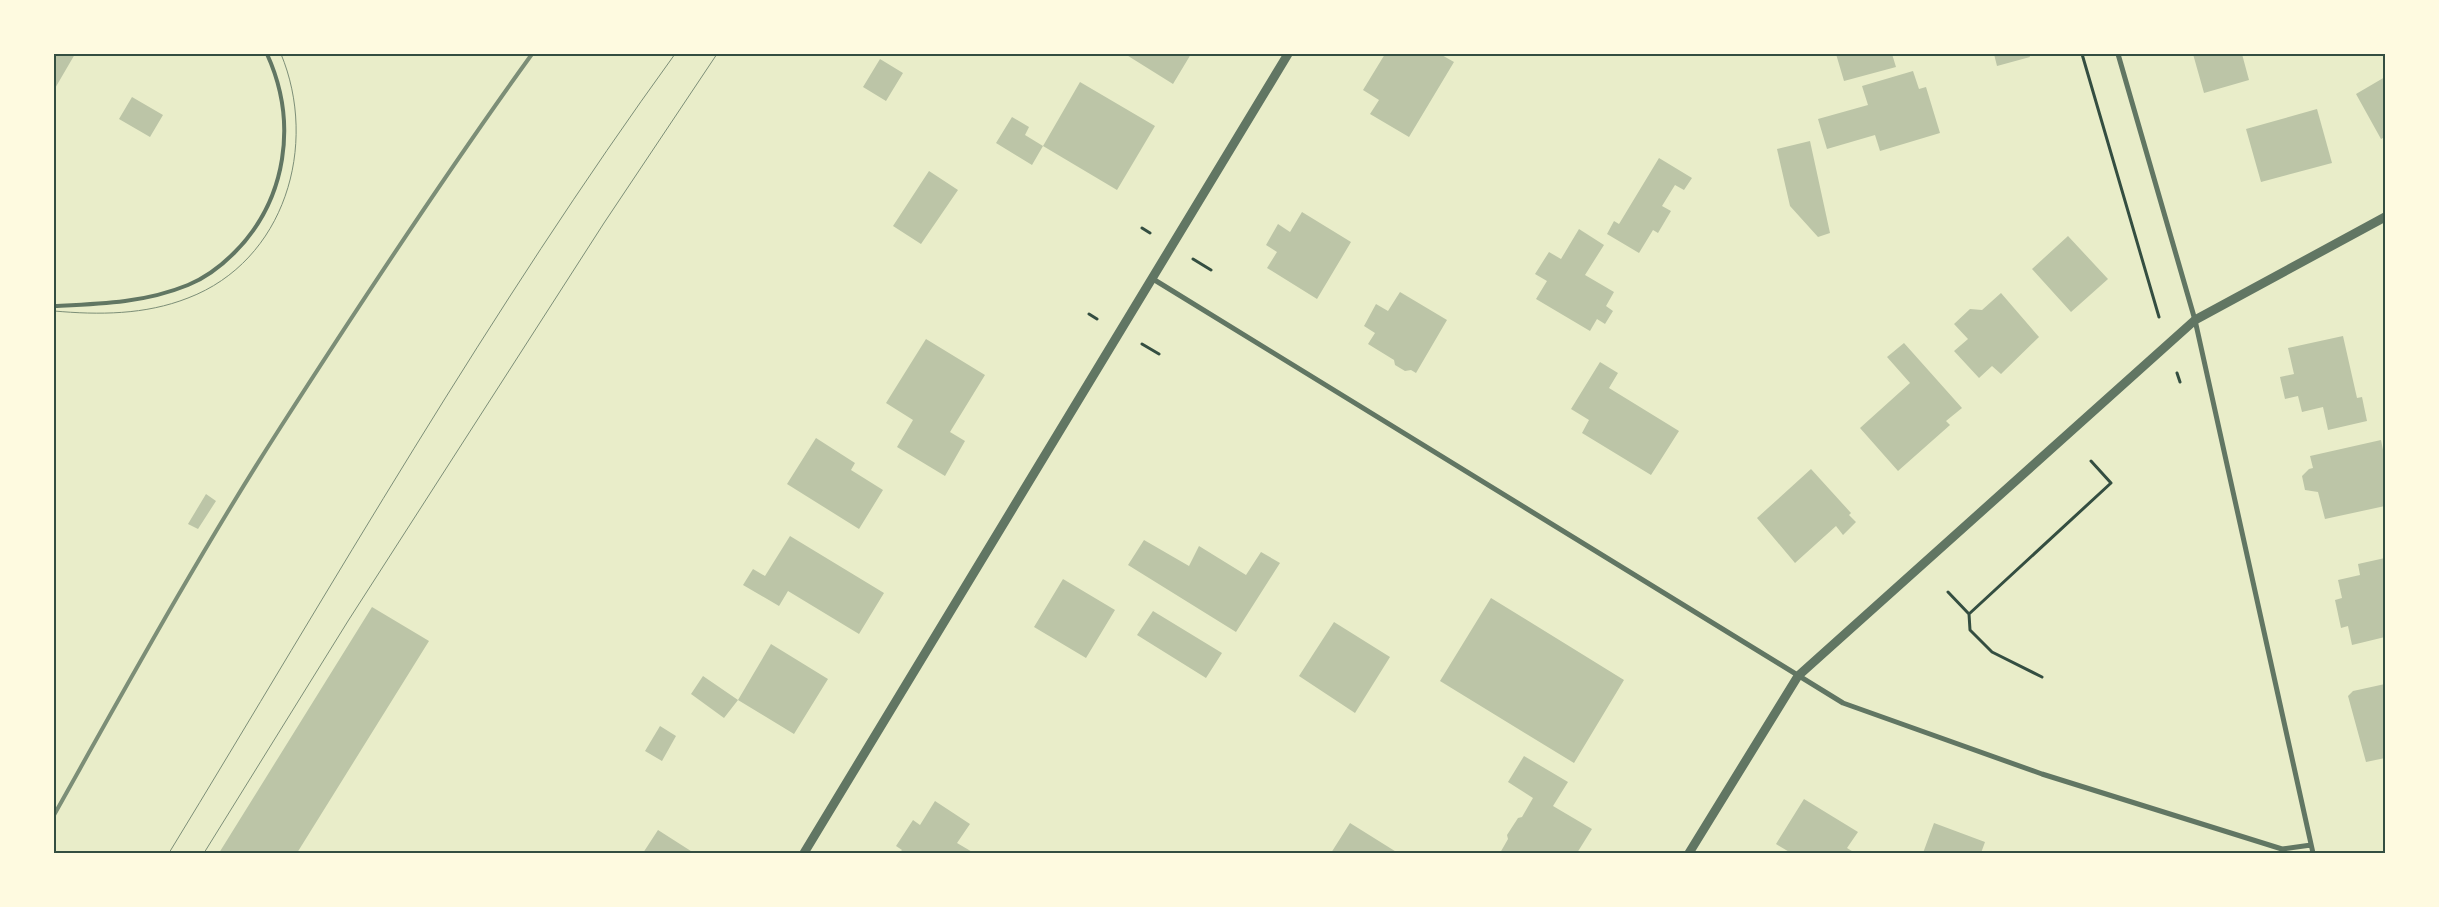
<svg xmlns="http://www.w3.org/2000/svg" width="2439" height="907" font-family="'Times New Roman',serif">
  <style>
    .building { fill: #bcc5a7 }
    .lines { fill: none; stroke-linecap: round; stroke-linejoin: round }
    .path { stroke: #344e41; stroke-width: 3 }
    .service { stroke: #617663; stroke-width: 4 }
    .minor { stroke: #617663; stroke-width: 5 }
    .tertiary { stroke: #617663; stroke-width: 9 }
    .tram { stroke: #7c8e77; stroke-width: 1 }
    .rail { stroke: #7c8e77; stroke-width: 4 }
    .neatline { fill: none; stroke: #344e41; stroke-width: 2 }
  </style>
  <rect width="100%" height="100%" fill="#e9edc9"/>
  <path class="building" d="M 54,54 L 75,54 L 54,90 Z
    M 1125,54 L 1191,54 L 1173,84 Z
    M 1385,54 L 1440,54 L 1454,62 L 1409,137 L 1370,114 L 1379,100 L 1363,90 Z
    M 1836,54 L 1892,54 L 1896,67 L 1844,81 Z
    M 1994,54 L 2029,54 L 2030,57 L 1997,66 Z
    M 2193,54 L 2242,54 L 2249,80 L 2204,93 Z
    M 880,59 L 903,73 L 886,101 L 863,87 Z
    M 1913,71 L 1919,89 L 1926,87 L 1940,133 L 1880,151 L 1875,135 L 1827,149 L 1818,119 L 1868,105 L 1862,86 Z
    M 2385,77 L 2385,137 L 2381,139 L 2356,94 Z
    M 1080,82 L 1155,126 L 1117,190 L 1043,146 Z
    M 132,97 L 163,115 L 150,137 L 119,119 Z
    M 2317,109 L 2332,163 L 2261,182 L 2246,129 Z
    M 1012,117 L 1029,127 L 1025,135 L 1043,146 L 1032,165 L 996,143 Z
    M 1810,141 L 1830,233 L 1818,237 L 1790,206 L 1777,149 Z
    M 1659,158 L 1692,178 L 1684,190 L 1675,185 L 1662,206 L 1671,211 L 1658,233 L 1653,230 L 1639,253 L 1607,234 L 1614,221 L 1619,224 Z
    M 929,171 L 958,190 L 921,244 L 893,226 Z
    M 1302,212 L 1351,242 L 1317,299 L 1267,268 L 1277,252 L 1266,245 L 1278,224 L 1290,232 Z
    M 1579,229 L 1604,245 L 1585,275 L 1614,292 L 1606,306 L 1613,311 L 1605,324 L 1597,319 L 1590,331 L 1536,299 L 1547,281 L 1535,274 L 1549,252 L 1561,259 Z
    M 2068,236 L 2108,279 L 2071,312 L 2032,269 Z
    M 1400,292 L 1447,320 L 1416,373 L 1411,370 L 1405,371 L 1395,365 L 1394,360 L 1368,344 L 1375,333 L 1364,326 L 1376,304 L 1388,311 Z
    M 2001,293 L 2039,337 L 2001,374 L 1992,366 L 1979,378 L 1954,351 L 1968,339 L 1954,324 L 1970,309 L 1982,310 Z
    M 2343,336 L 2357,398 L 2362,397 L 2367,421 L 2328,430 L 2323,407 L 2302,412 L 2298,396 L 2285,399 L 2280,377 L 2294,374 L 2288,348 Z
    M 926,339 L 985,375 L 950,432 L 965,441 L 945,476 L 897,447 L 913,420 L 886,403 Z
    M 1904,343 L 1962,408 L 1946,421 L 1950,425 L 1898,471 L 1860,428 L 1910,383 L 1887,357 Z
    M 1600,362 L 1618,373 L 1609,388 L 1679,431 L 1651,475 L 1582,433 L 1589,420 L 1571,409 Z
    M 816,438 L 855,463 L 851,470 L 883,490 L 859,529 L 787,484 Z
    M 2381,440 L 2385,460 L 2385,506 L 2325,519 L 2318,492 L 2305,490 L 2302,476 L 2309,469 L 2313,468 L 2310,456 Z
    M 1811,469 L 1851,513 L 1849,515 L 1856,522 L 1843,535 L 1836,526 L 1795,563 L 1757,518 Z
    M 206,494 L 216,501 L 198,529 L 188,524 Z
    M 790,536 L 884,593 L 859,634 L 788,591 L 779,606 L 743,585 L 753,569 L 765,576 Z
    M 1144,540 L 1189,566 L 1199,546 L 1246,575 L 1261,552 L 1280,563 L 1236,632 L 1128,565 Z
    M 2385,558 L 2385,637 L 2352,645 L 2348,626 L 2341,628 L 2335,600 L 2342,598 L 2338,580 L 2360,575 L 2358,564 Z
    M 1063,579 L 1115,610 L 1086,658 L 1034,627 Z
    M 1491,598 L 1624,680 L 1574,763 L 1440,681 Z
    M 372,607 L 429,641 L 297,853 L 219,853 Z
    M 1153,611 L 1222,653 L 1206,678 L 1137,635 Z
    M 1334,622 L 1390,657 L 1355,713 L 1299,676 Z
    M 771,644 L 828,679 L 794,734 L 738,700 Z
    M 703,676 L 738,700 L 724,718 L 691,694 Z
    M 2385,684 L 2385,758 L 2366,762 L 2348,696 L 2353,691 Z
    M 660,726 L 676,736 L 662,761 L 645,751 Z
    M 1524,756 L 1568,782 L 1553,806 L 1592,829 L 1577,853 L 1500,853 L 1508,839 L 1507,835 L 1518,818 L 1522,817 L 1533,798 L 1508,782 Z
    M 1804,799 L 1858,832 L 1847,848 L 1855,853 L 1791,853 L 1776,844 Z
    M 935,801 L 970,824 L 957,843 L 974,853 L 899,853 L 902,850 L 896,846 L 913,820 L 920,825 Z
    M 1350,823 L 1398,853 L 1331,853 Z
    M 1934,823 L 1985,842 L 1981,853 L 1923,853 Z
    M 658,830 L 694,853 L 643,853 Z"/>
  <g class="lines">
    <path class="path" d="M 2082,54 L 2159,317
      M 1142,228 L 1150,233
      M 1193,259 L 1211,270
      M 1089,314 L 1097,319
      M 1142,344 L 1159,354
      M 2177,373 L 2180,382
      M 1948,592 L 1969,614 L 2111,483 L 2091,461
      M 1969,614 L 1970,630 L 1992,652 L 2042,677"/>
    <path class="service" d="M 54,306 C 100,304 144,303 188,285 C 205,278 221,266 234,253 C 287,200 298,122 267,54"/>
    <path class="minor" d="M 2118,54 L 2195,320 L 2313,853
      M 1153,279 L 1843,703 L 2042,774 L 2282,849 L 2311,845"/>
    <path class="tertiary" d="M 804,853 L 1288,54
      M 1689,853 L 1798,676 L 2195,320 L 2385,217"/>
    <path class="tram" d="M 54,311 C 99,315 145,315 188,298 C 285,261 319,145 281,54
      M 169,853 C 333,584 490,309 675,54
      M 204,853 L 348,621 L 604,223 L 717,54"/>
    <path class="rail" d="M 54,815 C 127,685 199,554 280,428 C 361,302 444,176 532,54"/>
  </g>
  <rect width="2439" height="907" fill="none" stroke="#fefae0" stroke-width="110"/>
  <rect x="55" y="55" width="2329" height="797" class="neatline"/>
</svg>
